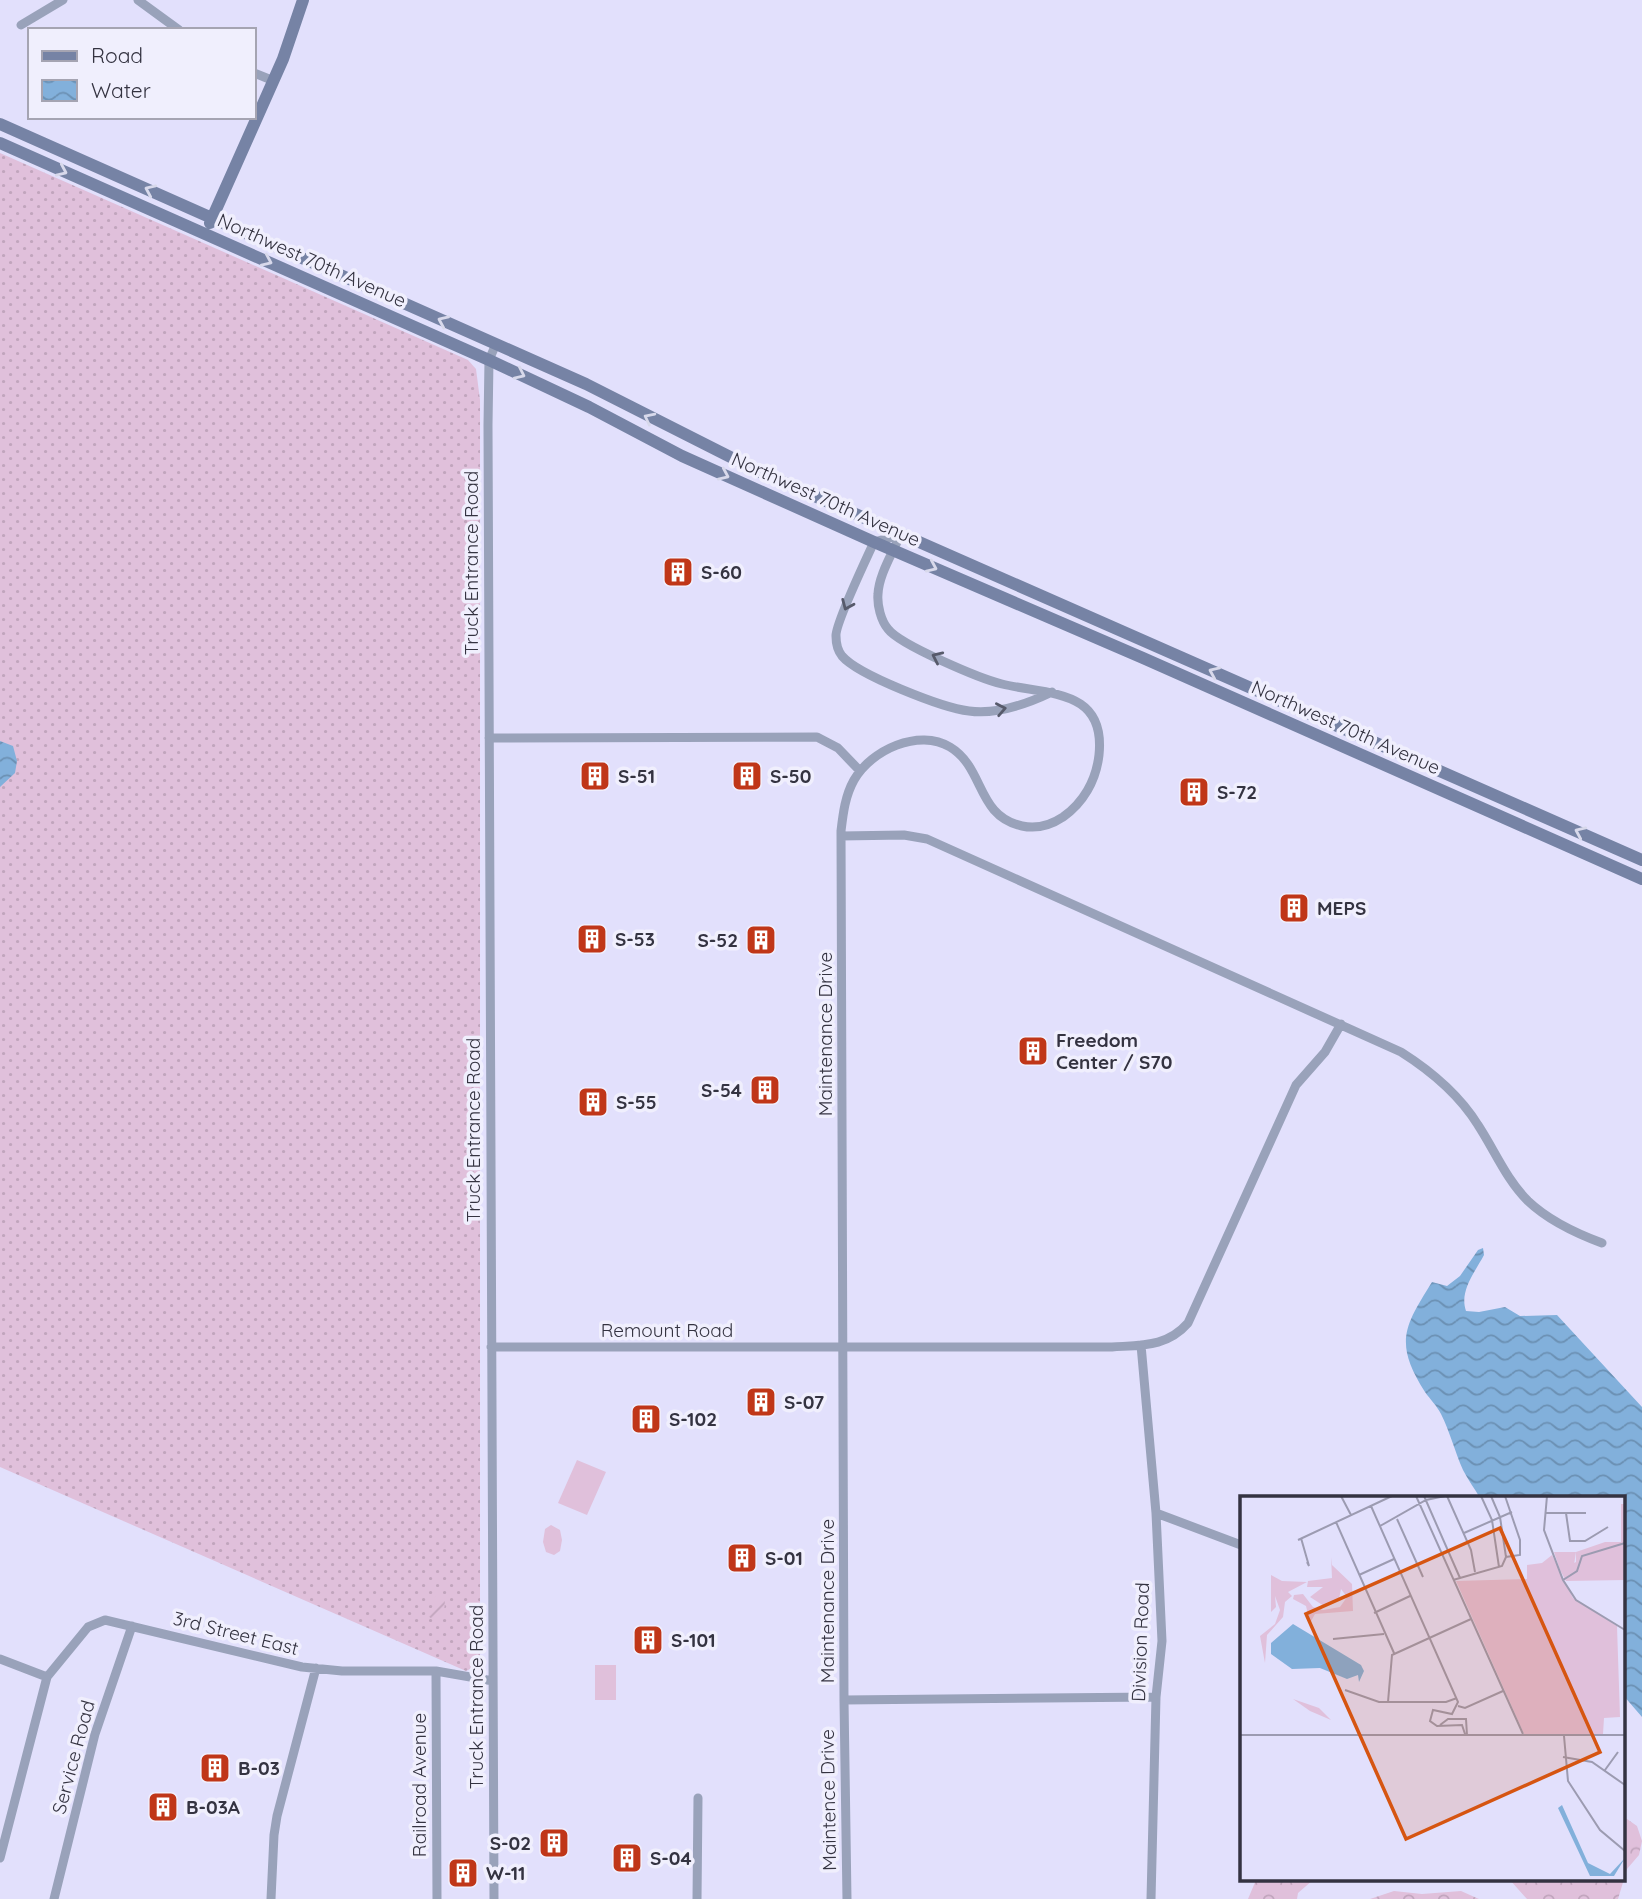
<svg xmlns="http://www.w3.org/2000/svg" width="1642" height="1899" font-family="Quicksand,sans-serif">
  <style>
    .grass { fill: url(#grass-dots) }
    .forest { fill: url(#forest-crowns) }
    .park { fill: #e0c0db }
    .garden { fill: url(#garden-furrows) }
    .water { fill: url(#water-waves) }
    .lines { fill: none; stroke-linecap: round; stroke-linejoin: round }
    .street { stroke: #99a2ba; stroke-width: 9 }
    .secondary { stroke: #7683a5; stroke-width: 12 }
    .oneway { stroke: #d8d9eb }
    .oneway2 { stroke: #575a6b }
    .labels { text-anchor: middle; stroke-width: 7; stroke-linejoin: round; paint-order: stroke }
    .street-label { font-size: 19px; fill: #343341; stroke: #f0effd }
    .poi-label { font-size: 19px; font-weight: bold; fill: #343341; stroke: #f0effd; text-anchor: start }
    .inset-road { fill: none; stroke: #9c9bb1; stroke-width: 2 }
    .view { fill: #d65511; fill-opacity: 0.15; stroke: #d65511; stroke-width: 3.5 }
    .inset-edge { fill: none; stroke: #343341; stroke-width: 3.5 }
  </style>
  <defs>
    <pattern id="grass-dots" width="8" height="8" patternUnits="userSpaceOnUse" patternTransform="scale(1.75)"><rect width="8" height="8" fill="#e0c0db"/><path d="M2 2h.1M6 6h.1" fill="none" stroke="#c1a5bd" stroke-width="1.8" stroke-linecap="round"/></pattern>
    <pattern id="forest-crowns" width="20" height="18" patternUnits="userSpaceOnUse" patternTransform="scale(1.75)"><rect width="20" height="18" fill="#e0c0db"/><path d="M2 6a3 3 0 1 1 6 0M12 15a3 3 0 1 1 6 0" fill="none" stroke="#c1a5bd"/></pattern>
    <pattern id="garden-furrows" width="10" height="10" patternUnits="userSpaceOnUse" patternTransform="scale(1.75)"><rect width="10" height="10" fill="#e0c0db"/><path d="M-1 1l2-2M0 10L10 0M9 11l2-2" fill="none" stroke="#c1a5bd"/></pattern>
    <pattern id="water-waves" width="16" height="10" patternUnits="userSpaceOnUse" patternTransform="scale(1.75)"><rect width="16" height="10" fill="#82b0db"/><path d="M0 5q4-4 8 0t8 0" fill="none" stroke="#6b90b3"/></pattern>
  </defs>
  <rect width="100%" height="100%" fill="#e2e0fc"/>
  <path class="grass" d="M 0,153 L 468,360 L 476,369 L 480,400 L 480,1664 L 466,1671 L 0,1467 Z"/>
  <path class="forest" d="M 1627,1819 L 1637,1826 L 1642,1841 L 1639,1855 L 1627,1869 L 1618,1899 L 1527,1899 L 1510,1880 L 1623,1880 L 1623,1821 Z
    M 1256,1880 L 1313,1880 L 1298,1893 L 1297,1899 L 1248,1899 Z
    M 1394,1891 L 1422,1894 L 1461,1891 L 1479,1899 L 1370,1899 Z"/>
  <path class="park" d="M 577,1460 L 606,1472 L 587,1515 L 558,1503 Z
    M 551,1525 L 560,1530 L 562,1540 L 560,1551 L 554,1555 L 546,1552 L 543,1542 L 545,1529 Z
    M 595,1665 L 616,1665 L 616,1700 L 595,1700 Z"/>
  <path class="garden" d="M 440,1595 L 445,1600 L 444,1613 L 439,1618 L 432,1619 L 428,1616 L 427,1612 L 433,1607 L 435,1597 Z"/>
  <path class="water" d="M 0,741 L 13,746 L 17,761 L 15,773 L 0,787 Z
    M 1483,1248 L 1484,1255 C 1475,1272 1459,1291 1466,1311 L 1479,1312 L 1505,1307 L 1520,1316 L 1557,1315 L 1642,1407 L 1642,1717 L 1623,1695 L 1623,1498 L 1480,1498 C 1475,1489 1468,1480 1463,1470 C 1455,1452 1450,1432 1441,1414 C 1437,1406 1430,1399 1425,1392 C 1394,1343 1404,1327 1432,1282 L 1447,1286 L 1460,1276 L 1478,1250 Z"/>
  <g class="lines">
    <path class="street" d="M 138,0 L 179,30
      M 21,25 L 63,0
      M 254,73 L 274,81
      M 900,535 L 874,542 C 867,557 835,625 836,636 C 836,643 838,651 842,656 C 858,675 943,708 969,711 C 997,715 1027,704 1052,692
      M 489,738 L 817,737 L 838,748 L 860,771
      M 841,836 L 904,835 L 927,839 L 1401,1052 C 1431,1071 1460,1096 1478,1125 C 1495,1151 1506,1179 1528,1201 C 1549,1221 1575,1233 1602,1243
      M 1141,1345 L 1156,1513 L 1162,1641 L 1156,1697 L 1151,1899
      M 491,1347 L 1112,1347 C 1142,1345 1167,1347 1188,1323 L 1296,1085 L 1325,1052 L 1341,1024
      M 1156,1513 L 1241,1545
      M 0,1659 L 47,1677 L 88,1627 L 105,1620 L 302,1667 L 342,1671 L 436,1671 L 493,1681
      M 436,1671 L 437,1899
      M 844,1700 L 1156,1697
      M 0,1858 L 47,1677
      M 54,1899 L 95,1734 L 132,1626
      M 271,1899 L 274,1835 L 277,1816 L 316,1668
      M 494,1899 L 488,425 L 489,360 L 496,344
      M 697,1899 L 698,1798
      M 847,1899 L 844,1700 L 841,831 C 843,814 845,796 854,780 C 871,750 919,728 950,747 C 985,768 976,816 1022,826 C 1036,829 1051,825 1063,817 C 1083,803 1096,781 1099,755 C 1106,688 1047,695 1002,684 C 981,679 900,645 888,629 C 881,621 877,605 878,594 C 879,574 893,553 900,535"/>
    <path class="secondary" d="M 0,124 L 586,384 L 760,472 L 1642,860
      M 0,143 L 489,360 L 589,407 L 682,456 L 874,542 L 1143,658 L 1642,879
      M 210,223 L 283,59 L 303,0"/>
  </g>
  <defs><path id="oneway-chevron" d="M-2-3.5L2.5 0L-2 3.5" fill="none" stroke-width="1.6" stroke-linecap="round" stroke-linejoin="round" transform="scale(1.75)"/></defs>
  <g class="oneway">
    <use href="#oneway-chevron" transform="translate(62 171) rotate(24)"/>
    <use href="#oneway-chevron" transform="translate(150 190) rotate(-156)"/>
    <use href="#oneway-chevron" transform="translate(267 261) rotate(24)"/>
    <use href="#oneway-chevron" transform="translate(443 321) rotate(-156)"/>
    <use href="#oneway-chevron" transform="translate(520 374) rotate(25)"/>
    <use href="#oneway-chevron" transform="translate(649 418) rotate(-153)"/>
    <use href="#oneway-chevron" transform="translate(724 475) rotate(24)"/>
    <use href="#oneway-chevron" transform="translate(932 567) rotate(24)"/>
    <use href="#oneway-chevron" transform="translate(1214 672) rotate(-156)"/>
    <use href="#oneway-chevron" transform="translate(1580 832) rotate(-156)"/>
  </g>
  <g class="oneway2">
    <use href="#oneway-chevron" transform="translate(847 605) rotate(113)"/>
    <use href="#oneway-chevron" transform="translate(937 657) rotate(-155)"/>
    <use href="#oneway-chevron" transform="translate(1001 709) rotate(-11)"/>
  </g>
  <defs>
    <g id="building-square" transform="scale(1.575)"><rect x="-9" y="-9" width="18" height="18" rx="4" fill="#c03618" stroke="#f0effd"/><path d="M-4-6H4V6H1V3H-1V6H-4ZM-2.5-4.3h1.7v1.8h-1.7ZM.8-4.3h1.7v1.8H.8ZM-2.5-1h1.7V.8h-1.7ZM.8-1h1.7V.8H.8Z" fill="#fff"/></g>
  </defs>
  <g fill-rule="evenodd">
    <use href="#building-square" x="678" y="572"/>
    <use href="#building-square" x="595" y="776"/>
    <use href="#building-square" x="747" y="776"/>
    <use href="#building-square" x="1194" y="792"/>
    <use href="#building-square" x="1294" y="908"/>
    <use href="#building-square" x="592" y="939"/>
    <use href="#building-square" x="761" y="940"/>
    <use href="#building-square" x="1033" y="1051"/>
    <use href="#building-square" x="765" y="1090"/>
    <use href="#building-square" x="593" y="1102"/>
    <use href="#building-square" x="761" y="1402"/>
    <use href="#building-square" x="646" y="1419"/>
    <use href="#building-square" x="742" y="1558"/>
    <use href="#building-square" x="648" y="1640"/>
    <use href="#building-square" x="215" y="1768"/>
    <use href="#building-square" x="163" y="1807"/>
    <use href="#building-square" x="554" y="1843"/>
    <use href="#building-square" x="627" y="1858"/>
    <use href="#building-square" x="463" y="1873"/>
  </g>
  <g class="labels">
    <g class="street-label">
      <text transform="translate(312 260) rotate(24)" y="7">Northwest 70th Avenue</text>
      <text transform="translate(826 499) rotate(24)" y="7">Northwest 70th Avenue</text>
      <text transform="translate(471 563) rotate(-90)" y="7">Truck Entrance Road</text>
      <text transform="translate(1346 727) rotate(24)" y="7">Northwest 70th Avenue</text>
      <text transform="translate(825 1034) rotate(-90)" y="7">Maintenance Drive</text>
      <text transform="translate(473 1130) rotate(-90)" y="7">Truck Entrance Road</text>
      <text x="667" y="1337">Remount Road</text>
      <text transform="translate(827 1601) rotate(-90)" y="7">Maintenance Drive</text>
      <text transform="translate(236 1633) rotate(14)" y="7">3rd Street East</text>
      <text transform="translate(1140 1642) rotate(-88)" y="7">Division Road</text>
      <text transform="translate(476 1697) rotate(-90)" y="7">Truck Entrance Road</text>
      <text transform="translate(73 1757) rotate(-75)" y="7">Service Road</text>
      <text transform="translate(419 1785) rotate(-90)" y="7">Railroad Avenue</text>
      <text transform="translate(828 1800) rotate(-91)" y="7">Maintence Drive</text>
    </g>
    <g class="poi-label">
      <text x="701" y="579">S-60</text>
      <text x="618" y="783">S-51</text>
      <text x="770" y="783">S-50</text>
      <text x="1217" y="799">S-72</text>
      <text x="1317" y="915">MEPS</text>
      <text x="615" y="946">S-53</text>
      <text x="738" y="947" text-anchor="end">S-52</text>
      <text x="1056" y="1047">Freedom<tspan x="1056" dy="22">Center / S70</tspan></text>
      <text x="742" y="1097" text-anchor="end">S-54</text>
      <text x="616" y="1109">S-55</text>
      <text x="784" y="1409">S-07</text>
      <text x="669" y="1426">S-102</text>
      <text x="765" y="1565">S-01</text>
      <text x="671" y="1647">S-101</text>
      <text x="238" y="1775">B-03</text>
      <text x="186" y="1814">B-03A</text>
      <text x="531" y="1850" text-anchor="end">S-02</text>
      <text x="650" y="1865">S-04</text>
      <text x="486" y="1880">W-11</text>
    </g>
  </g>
  <g transform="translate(1240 1496)">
    <rect width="385" height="385" fill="#e2e0fc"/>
    <path d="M 381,8 L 385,8 L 385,84 L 326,85 L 320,74 L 336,66 L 336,56 L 365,46 L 381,46 ZM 312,59 L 333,102 L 377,130 L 380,221 L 364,222 L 363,238 L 284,238 L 216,85 L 287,83 L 287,69 L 302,67 Z" fill="#e0c0db"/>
    <path d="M 91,61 L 92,69 L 112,88 L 113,115 L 75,118 L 70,127 L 66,110 L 53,103 L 54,99 L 63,98 L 73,111 L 83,114 L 100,111 L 107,101 L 101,93 L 99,103 L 84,110 L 70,101 L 83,91 L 67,91 L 68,85 L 92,82 ZM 31,79 L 42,85 L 67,86 L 48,96 L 52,100 L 45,106 L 43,121 L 27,139 L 25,167 L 20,140 L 35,128 L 40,114 L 35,100 L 36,111 L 31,116 Z" fill="#e0c0db"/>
    <path d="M 53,203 L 79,212 L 91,224 L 70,215 Z" fill="#e0c0db"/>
    <path d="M 314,56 L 336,56 L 333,75 L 320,74 Z" fill="#e0c0db"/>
    <path d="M 53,128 L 121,169 L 124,175 L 119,186 L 118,179 L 107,183 L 80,172 L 52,173 L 31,158 L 31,147 ZM 322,309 L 348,367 L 370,378 L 385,362 L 374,380 L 350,380 L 318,312 Z" fill="#82b0db"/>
    <path class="inset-road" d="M 101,0 L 111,19M 176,0 L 283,238M 184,0 L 220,82M 207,0 L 231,54 L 235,76M 241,0 L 252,24 L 259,71M 251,0 L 260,21 L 266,61M 307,0 L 304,34 L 323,84 L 336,104 L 385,134M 131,10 L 218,206 L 212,218 L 193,214 L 190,225 L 197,230 L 222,229 L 225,238M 306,17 L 346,17M 326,17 L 330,45 L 345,45 L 368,31M 157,23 L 183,81M 96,26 L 154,157M 140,30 L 186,4 L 205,0M 224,37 L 272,16M 61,42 L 69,70 L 67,66M 58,44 L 152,0M 119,79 L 154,63M 213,84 L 262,70 L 266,61 L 280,59 L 280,44 L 265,0M 323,84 L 337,75 L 342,60 L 385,47M 134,117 L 170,100M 93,143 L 144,138M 105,194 L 139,206 L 206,206 L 217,202M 148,206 L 152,159 L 231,123M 218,210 L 225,212 L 263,195M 200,229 L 208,223 L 226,223 L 227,239M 0,239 L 385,239M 324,240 L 328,285 L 360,334 L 385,355M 323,261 L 352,266 L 385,289M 365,274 L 378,256"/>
    <path class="view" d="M 260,32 L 360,256 L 166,343 L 66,118 Z"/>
    <rect width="385" height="385" class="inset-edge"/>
  </g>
  <rect x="28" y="28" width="228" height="91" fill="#f0effd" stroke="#a5a4b2" stroke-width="2"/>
  <rect x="42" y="51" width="35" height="10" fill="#7683a5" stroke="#a5a4b2" stroke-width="2"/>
  <text x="91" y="63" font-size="21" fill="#343341">Road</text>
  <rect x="42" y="80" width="35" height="21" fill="url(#water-waves)" stroke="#a5a4b2" stroke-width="2"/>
  <text x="91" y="98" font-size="21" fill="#343341">Water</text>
</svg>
